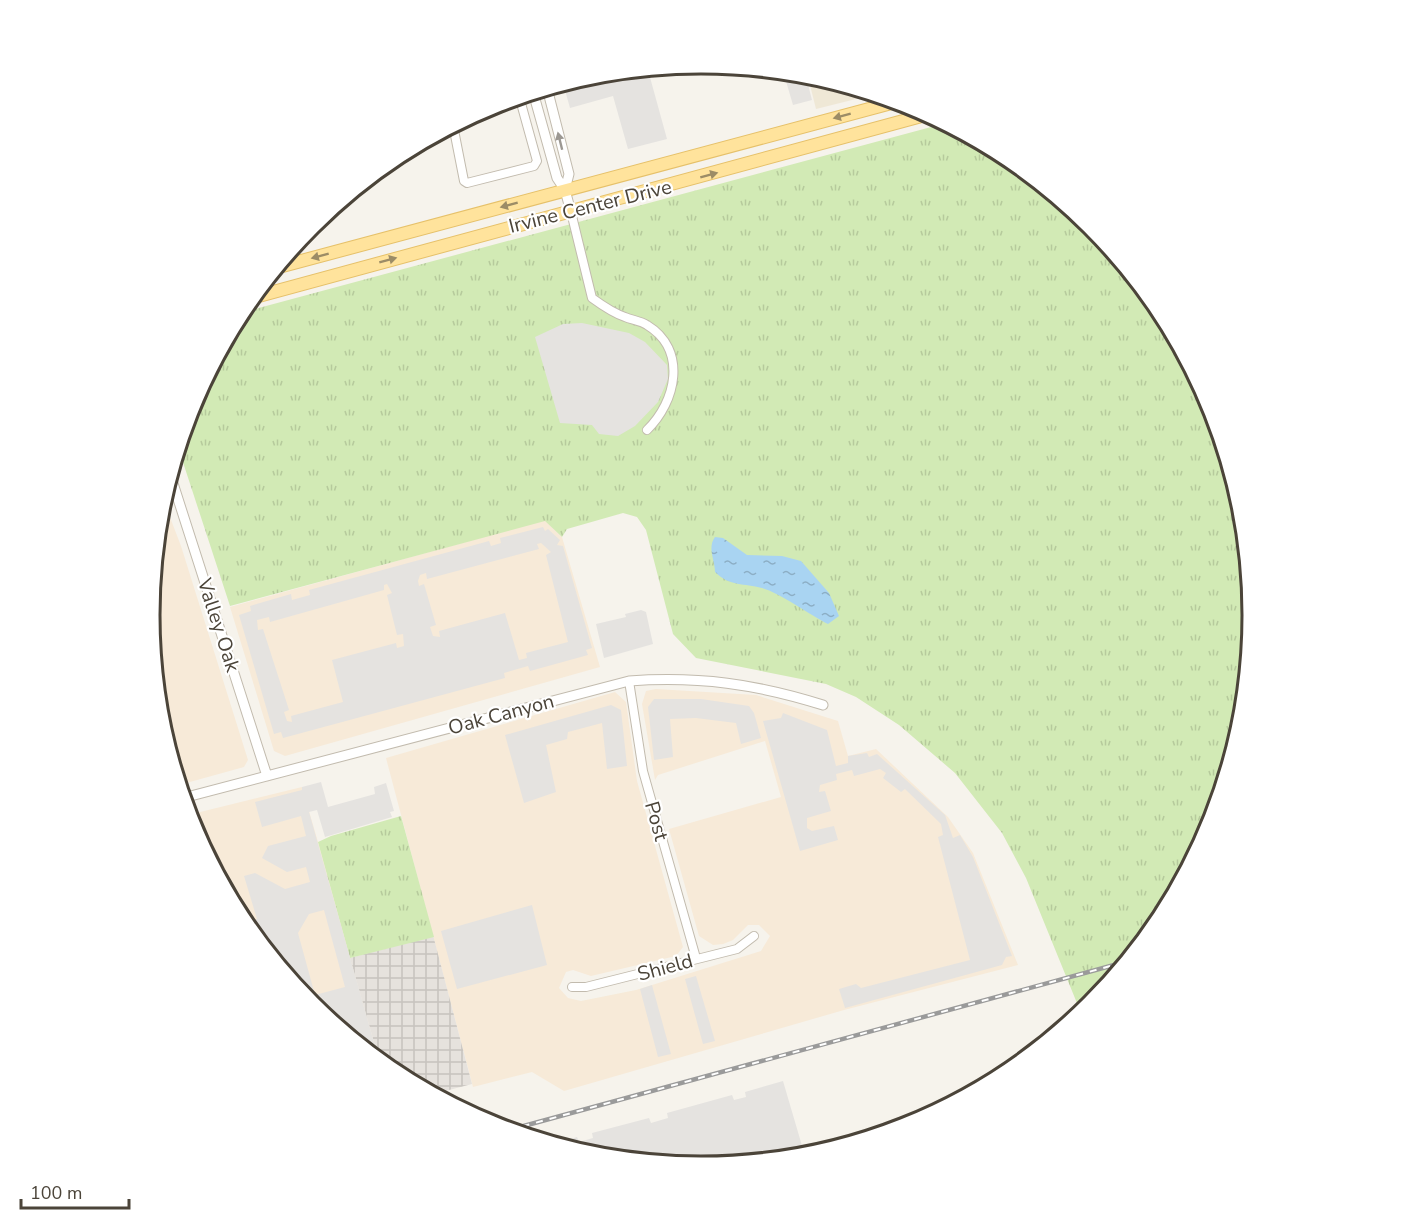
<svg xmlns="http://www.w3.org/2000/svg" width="1402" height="1229" font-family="'Nunito Sans',sans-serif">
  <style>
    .commercial { fill: #f7ead8 }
    .industrial { fill: url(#industrial-grid) }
    .education { fill: #efe8d6 }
    .grass { fill: url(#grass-tufts) }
    .parking { fill: #e5e3e0; fill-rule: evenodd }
    .water { fill: url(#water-ripples) }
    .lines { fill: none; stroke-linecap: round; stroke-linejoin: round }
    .minor-casing { stroke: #c2bbae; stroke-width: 10 }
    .tertiary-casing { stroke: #c2bbae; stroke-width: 11 }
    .primary-casing { stroke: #e6c16a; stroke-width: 14 }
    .minor { stroke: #fff; stroke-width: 8 }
    .tertiary { stroke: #fff; stroke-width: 9 }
    .primary { stroke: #ffe39c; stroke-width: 12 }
    .rail-casing { stroke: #9a9a9a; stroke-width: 4.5 }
    .rail { stroke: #fff; stroke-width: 2; stroke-dasharray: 7; stroke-linecap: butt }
    .oneway { fill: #9c8c66 }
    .oneway2 { fill: #9c9892 }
    .labels { text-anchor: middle; stroke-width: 4.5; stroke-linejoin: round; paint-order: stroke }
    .street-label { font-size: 20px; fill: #4b4439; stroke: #fff }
    .rim { fill: none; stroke: #4b4439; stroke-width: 3 }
  </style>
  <defs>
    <pattern id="industrial-grid" width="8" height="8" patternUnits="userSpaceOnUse" patternTransform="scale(1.5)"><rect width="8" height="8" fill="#e6e2dd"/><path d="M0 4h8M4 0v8" fill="none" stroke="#c7c3be"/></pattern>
    <pattern id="grass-tufts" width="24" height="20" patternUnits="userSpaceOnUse" patternTransform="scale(1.5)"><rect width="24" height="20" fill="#d2eab5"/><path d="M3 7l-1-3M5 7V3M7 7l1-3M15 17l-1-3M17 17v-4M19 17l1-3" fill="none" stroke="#b6ca9c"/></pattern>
    <pattern id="water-ripples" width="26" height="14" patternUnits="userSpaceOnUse" patternTransform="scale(1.5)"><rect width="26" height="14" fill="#a9d4f2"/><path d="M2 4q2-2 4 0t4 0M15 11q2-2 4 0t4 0" fill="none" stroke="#8caec5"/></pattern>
  </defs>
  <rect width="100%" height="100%" fill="#f6f3ec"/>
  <path class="commercial" d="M 163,499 L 181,546 L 248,760 L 244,767 L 179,785 L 160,722 L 150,614 Z
    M 545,520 L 562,537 L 600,667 L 285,756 L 274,751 L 230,607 Z
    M 656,689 L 756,695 L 838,721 L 848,756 L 876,749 L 948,817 L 973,853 L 1018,965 L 844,1010 L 564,1091 L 532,1072 L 473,1087 L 386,758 L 615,692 L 626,702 L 637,781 L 683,947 L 676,956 L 591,976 L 573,970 L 566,972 L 559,988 L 568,998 L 581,1001 L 636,990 L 761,951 L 770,936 L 759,925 L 748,925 L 733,940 L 723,944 L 713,945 L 699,936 L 669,829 L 781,797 L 765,741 L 658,775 L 655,780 L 642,704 L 646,691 Z
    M 302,787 L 318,842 L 375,1046 L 311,1004 L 242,921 L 188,815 Z"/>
  <path class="industrial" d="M 433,935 L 472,1084 L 434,1094 L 394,1073 L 365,1049 L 375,1046 L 350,958 Z"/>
  <path class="education" d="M 807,73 L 809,74 L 876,94 L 816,109 Z"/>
  <path class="grass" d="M 946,123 L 1008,156 L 1091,225 L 1160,308 L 1211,404 L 1242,507 L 1252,615 L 1242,722 L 1210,826 L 1159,921 L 1091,1005 L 1081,1013 L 1026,878 L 1002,833 L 955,773 L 899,725 L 856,697 L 826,684 L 696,658 L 673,634 L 646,530 L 637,517 L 623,513 L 567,529 L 562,537 L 545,521 L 230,606 L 178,447 L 192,403 L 240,313 Z
    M 401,816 L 434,937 L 350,958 L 318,842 L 331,836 Z"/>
  <path class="parking" d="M 643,69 L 648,70 L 667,139 L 628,149 L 613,96 L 570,108 L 563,83 L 594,74 Z
    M 783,71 L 805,73 L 812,100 L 793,105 Z
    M 582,323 L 629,333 L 645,342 L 667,365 L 668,379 L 658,402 L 635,426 L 618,436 L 599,434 L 592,425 L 560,423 L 535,337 L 563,324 Z
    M 543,527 L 545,531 L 548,529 L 560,540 L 557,545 L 563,546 L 592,648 L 586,650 L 588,655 L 530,671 L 528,666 L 504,673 L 505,678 L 283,738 L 281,732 L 274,734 L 239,615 L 251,611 L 250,606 L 291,594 L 292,600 L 310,595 L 309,590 L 489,541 L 491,546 L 501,543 L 500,538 ZM 541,543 L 551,552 L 546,555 L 568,642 L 526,653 L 527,658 L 519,660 L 505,613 L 439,631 L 440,637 L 433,636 L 430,627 L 436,625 L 424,584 L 419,586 L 418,581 L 420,575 L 426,573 L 427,579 L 539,549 L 537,544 ZM 387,584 L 392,593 L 387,595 L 397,635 L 403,634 L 404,646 L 397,648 L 396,643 L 332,660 L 343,702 L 291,716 L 292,722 L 287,721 L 284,712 L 289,710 L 263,629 L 258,630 L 257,620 L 269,617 L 270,622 L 384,590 L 384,585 Z
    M 641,610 L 646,612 L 653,644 L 604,658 L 596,624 L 626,617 L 625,614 Z
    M 654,699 L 701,699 L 749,706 L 754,713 L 761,738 L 741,744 L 736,723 L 696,718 L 670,719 L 673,757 L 654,760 L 648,707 Z
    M 611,705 L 621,710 L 627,766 L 607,769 L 602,723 L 568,732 L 567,739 L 546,745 L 556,792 L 524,803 L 505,735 Z
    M 783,713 L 827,730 L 836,766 L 848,763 L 848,756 L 867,753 L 869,757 L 877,754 L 945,815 L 953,838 L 960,835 L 973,857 L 1012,956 L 1006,957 L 1002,965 L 845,1008 L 839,989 L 856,984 L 861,988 L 970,960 L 938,837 L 943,835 L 941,824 L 905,789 L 901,792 L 883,778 L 886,773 L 880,769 L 854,776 L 852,770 L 836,774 L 837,780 L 820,785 L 819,792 L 825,791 L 831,811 L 807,818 L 807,828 L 812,831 L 834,826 L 838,840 L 800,851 L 763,721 L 781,718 Z
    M 321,782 L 328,807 L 375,794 L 374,787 L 386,783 L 394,811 L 390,812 L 392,817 L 325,837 L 317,810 L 309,812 L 375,1046 L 365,1049 L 311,1004 L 244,922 L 257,919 L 244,876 L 255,873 L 285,889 L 310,882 L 306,867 L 287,872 L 262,858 L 268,846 L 306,836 L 301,816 L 262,827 L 255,802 L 302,790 L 302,787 ZM 324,910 L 345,987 L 315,995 L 298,933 L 309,914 Z
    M 532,905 L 547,965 L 457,989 L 441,931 Z
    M 696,976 L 715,1041 L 703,1044 L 685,979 Z
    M 652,985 L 671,1054 L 658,1057 L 640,989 Z
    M 783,1081 L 805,1156 L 696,1166 L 593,1155 L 556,1144 L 577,1137 L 579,1142 L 593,1138 L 592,1133 L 649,1118 L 651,1123 L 668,1118 L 667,1113 L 732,1095 L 734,1100 L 746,1097 L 745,1092 Z"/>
  <path class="water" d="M 715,537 L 723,538 L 747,555 L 782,556 L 801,561 L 829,593 L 839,616 L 828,624 C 810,615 780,593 762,588 C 744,583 730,587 715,572 C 715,560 707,548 715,537 Z"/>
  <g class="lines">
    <g class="minor-casing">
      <path id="minor" d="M 832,81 L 843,87 L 862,90
        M 453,125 L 464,181 L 467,183 L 534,166 L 537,161 L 519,96
        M 571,212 L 592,298 C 603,306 613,313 625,317 C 632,320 641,321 647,325 C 688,350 676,402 647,430
        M 629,681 L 643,771 L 696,958
        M 572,987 L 586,987 L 737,949 L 754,936"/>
    </g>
    <g class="tertiary-casing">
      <path id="tertiary" d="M 547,88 L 569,174 L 565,190
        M 533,92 L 557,178 L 565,190 L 571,212
        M 170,474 L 267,776
        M 183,798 L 629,681 C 699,676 756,684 823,705"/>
    </g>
    <g class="primary-casing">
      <path id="primary" d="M 275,268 L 899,101
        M 251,298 L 929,114"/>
    </g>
    <use href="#minor" class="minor"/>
    <use href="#tertiary" class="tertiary"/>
    <use href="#primary" class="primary"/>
    <g class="rail-casing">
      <path id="rail" d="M 509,1130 L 1125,962"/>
    </g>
    <use href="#rail" class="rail"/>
  </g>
  <defs><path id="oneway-solid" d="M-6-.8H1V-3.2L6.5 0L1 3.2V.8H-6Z" transform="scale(1.5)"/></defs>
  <g class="oneway">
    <use href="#oneway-solid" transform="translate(842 116) rotate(165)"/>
    <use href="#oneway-solid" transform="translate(709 175) rotate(-15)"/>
    <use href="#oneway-solid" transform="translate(509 205) rotate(165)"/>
    <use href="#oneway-solid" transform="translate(320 256) rotate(165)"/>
    <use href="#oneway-solid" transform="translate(388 260) rotate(-15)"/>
  </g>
  <use class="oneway2" href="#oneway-solid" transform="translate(560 141) rotate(-104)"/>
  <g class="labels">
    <g class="street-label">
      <text transform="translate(590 206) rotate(-14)" y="7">Irvine Center Drive</text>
      <text transform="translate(219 625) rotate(72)" y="7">Valley Oak</text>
      <text transform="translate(501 714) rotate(-15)" y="7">Oak Canyon</text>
      <text transform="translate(657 821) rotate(74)" y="7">Post</text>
      <text transform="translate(665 967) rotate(-15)" y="7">Shield</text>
    </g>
  </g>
  <path d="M0 0H1402V1229H0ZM160 615a541 541 0 1 1 1082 0a541 541 0 1 1-1082 0Z" fill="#fff" fill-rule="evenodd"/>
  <path class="rim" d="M160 615a541 541 0 1 1 1082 0a541 541 0 1 1-1082 0Z"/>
  <path d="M21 1199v9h108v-9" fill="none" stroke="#4b4439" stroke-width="3"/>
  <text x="30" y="1199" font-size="18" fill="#4b4439" stroke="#ffffff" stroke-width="4.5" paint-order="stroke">100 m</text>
</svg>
